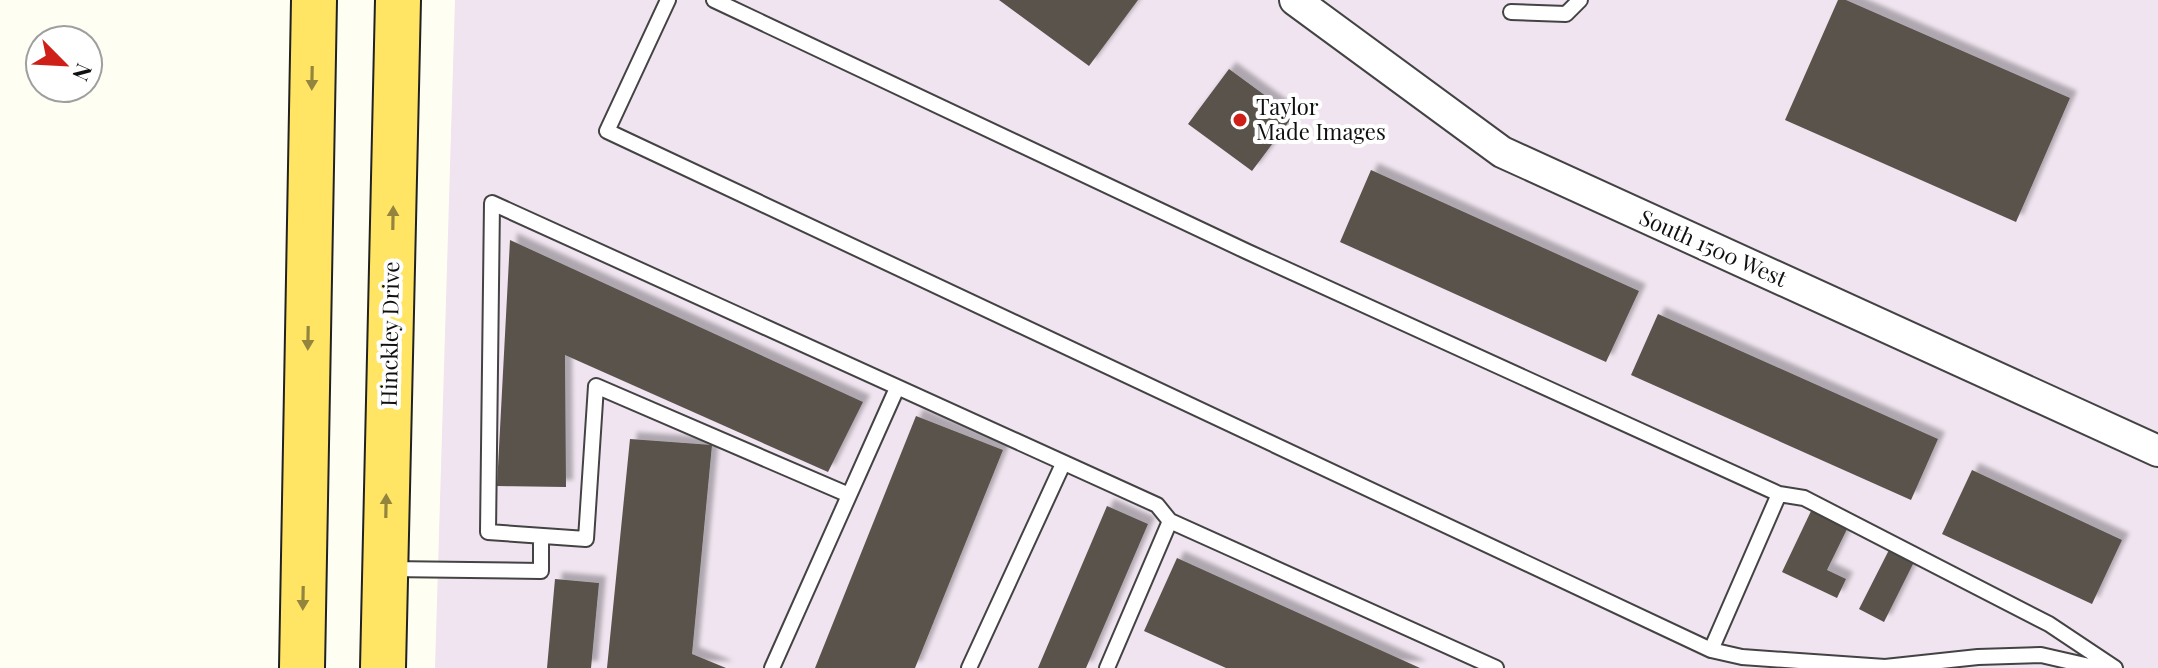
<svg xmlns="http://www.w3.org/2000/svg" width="2158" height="668" font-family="'Playfair Display',serif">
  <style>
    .industrial { fill: #efe4ef }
    .building { fill: #5a524b; filter: url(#shadow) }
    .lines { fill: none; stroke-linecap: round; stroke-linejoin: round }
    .service-casing { stroke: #434343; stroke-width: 18 }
    .minor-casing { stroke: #434343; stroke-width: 34 }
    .primary-casing { stroke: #212121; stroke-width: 48 }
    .service { stroke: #fff; stroke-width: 14 }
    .minor { stroke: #fff; stroke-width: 30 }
    .primary { stroke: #ffe563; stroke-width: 44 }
    .oneway { fill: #93853e }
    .poi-dot { fill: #cf1f19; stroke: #fff; stroke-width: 3 }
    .labels { text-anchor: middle; stroke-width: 8; stroke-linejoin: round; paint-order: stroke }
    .poi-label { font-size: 22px; fill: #101010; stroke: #fff; text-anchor: start }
    .street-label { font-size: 22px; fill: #101010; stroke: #fff }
  </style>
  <defs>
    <filter id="shadow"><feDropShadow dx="7" dy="-7" stdDeviation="2" flood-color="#0004"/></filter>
  </defs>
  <rect width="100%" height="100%" fill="#fffef3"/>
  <path class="industrial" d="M 455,0 L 2158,0 L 2158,668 L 435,668 Z"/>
  <path class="building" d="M 999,0 L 1138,0 L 1089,66 Z
    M 1838,0 L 1846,0 L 2070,98 L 2016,222 L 1785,120 Z
    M 1229,69 L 1293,116 L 1252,171 L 1188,124 Z
    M 1371,170 L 1639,291 L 1606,362 L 1340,242 Z
    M 510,240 L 863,402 L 828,472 L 565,355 L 566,487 L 497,486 Z
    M 1658,314 L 1938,439 L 1911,500 L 1631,375 Z
    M 916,416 L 1003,450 L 915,668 L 815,668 Z
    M 630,439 L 712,445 L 692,654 L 726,668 L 607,668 Z
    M 1972,470 L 2122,540 L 2092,604 L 1942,534 Z
    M 1107,506 L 1148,524 L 1086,668 L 1038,668 Z
    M 1812,509 L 1848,527 L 1827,570 L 1846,579 L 1837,598 L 1782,572 Z
    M 1890,548 L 1915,560 L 1884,622 L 1859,609 Z
    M 1177,558 L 1420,668 L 1226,668 L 1144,631 Z
    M 555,579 L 599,583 L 591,668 L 547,668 Z"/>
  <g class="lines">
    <g class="service-casing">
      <path id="service" d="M 668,0 L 607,131 L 1711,650 L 1779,494 L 1248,252 L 714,0
        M 1511,12 L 1566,14 L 1580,0
        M 1779,494 L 1804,498 L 2049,624 L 2115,668
        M 849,495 L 596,386 L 586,539 L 488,532 L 492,203 L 1157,505 L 1170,521 L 1496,668
        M 389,569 L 541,571 L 541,536
        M 1711,650 L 1742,657 L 1885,667 L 1978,657 L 2041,655 L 2098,668
        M 772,668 L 897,388
        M 969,668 L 1063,464
        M 1107,668 L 1170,521"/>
    </g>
    <g class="minor-casing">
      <path id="minor" d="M 1295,0 L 1502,152 L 2158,451"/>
    </g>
    <g class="primary-casing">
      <path id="primary" d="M 302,668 L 314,0
        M 383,668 L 398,0"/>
    </g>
    <use href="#service" class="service"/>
    <use href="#minor" class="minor"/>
    <use href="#primary" class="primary"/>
  </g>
  <defs><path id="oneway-solid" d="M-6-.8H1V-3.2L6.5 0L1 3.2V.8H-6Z" transform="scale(2)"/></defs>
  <g class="oneway">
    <use href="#oneway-solid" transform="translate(312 78) rotate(91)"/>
    <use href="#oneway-solid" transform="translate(393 218) rotate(-89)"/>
    <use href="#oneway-solid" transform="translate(308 338) rotate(91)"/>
    <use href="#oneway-solid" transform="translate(386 506) rotate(-89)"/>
    <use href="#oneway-solid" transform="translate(303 598) rotate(91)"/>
  </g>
  <circle class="poi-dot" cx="1240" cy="120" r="8"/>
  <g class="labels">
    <g class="poi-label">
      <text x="1256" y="115">Taylor<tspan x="1256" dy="25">Made Images</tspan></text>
    </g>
    <g class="street-label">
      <text transform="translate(1713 248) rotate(24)" y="8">South 1500 West</text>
      <text transform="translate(390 334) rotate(-89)" y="8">Hinckley Drive</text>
    </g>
  </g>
  <g transform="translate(64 64) rotate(114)"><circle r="38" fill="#ffffff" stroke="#9f9f9f" stroke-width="2"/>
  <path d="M0-6L14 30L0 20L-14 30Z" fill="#cf1f19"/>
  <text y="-12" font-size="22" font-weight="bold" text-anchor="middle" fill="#101010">N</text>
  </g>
</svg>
